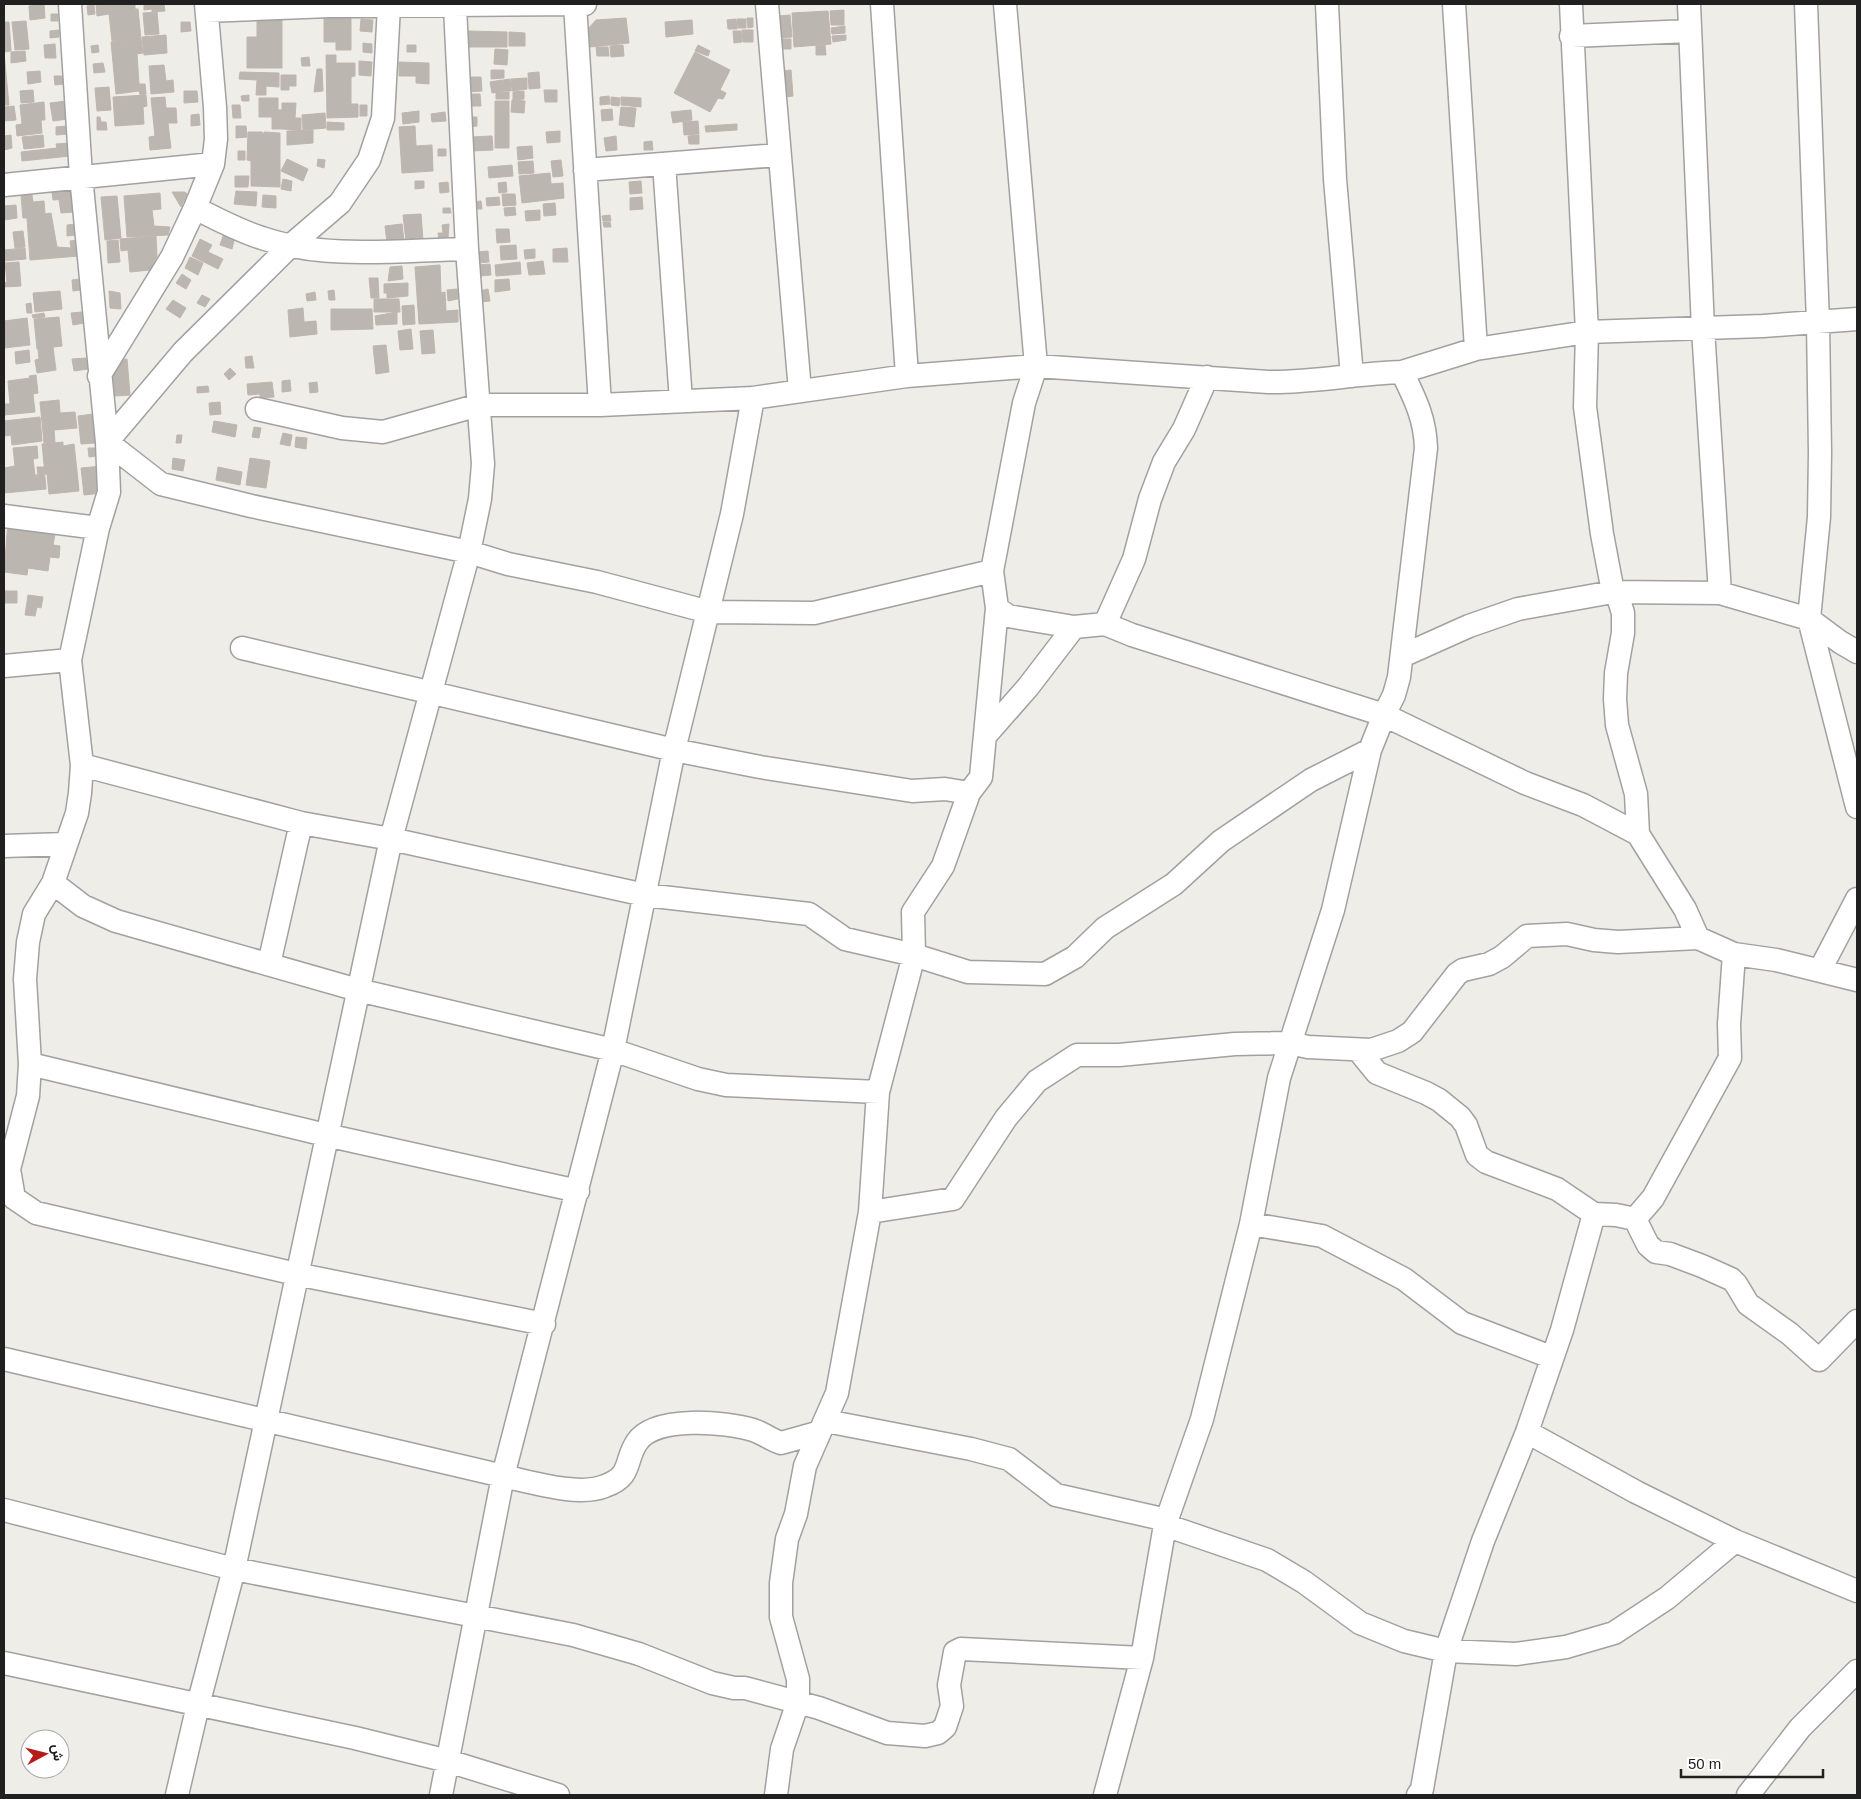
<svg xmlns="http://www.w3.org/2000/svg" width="1861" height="1799" font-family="Helvetica,Vazirmatn,sans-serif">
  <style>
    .building { fill: #bcb6b1; stroke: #bfb5ac }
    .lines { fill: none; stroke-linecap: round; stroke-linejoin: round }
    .minor-casing { stroke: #a1a1a1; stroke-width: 25 }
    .minor { stroke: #fff; stroke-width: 22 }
  </style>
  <rect width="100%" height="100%" fill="#efede8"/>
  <path class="building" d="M 44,4 L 45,18 L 30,20 L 29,6 Z
    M 96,4 L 135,4 L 135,9 L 138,9 L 141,39 L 112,41 L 109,14 L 97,16 Z
    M 144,4 L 164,4 L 165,11 L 152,12 L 152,9 L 144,10 Z
    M 94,5 L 95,14 L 88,15 L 87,6 Z
    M 844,10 L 844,25 L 831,25 L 830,11 Z
    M 828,11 L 831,44 L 794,47 L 792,13 Z
    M 157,12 L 159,34 L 145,35 L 143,13 Z
    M 257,12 L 282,12 L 282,68 L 247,68 L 247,37 L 257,37 Z
    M 51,14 L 58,14 L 58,21 L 51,21 Z
    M 790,15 L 792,37 L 781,38 L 779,16 Z
    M 324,17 L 351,17 L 351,50 L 336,50 L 336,42 L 324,42 Z
    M 626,18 L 629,43 L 590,47 L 588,29 L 596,20 Z
    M 747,18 L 753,18 L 753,27 L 748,28 Z
    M 361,19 L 373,20 L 372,32 L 360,31 Z
    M 736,19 L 737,29 L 728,29 L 727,20 Z
    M 737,19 L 746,19 L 746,28 L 738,28 Z
    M 692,20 L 693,34 L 666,37 L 665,22 Z
    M 26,21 L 29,49 L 15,50 L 12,22 Z
    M 4,22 L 9,22 L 11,51 L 4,52 Z
    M 181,22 L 190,22 L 191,31 L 181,32 Z
    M 845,26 L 845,33 L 832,34 L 831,28 Z
    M 59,30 L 59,37 L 50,38 L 50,31 Z
    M 742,30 L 753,30 L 753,42 L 743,42 Z
    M 468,31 L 507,32 L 507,47 L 468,47 Z
    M 733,31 L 741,31 L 742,42 L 734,43 Z
    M 509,32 L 525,33 L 525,46 L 509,46 Z
    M 166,35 L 167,53 L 144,55 L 142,37 Z
    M 846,35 L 846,40 L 833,42 L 832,36 Z
    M 141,39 L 143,53 L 137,54 L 139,84 L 145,84 L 146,94 L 140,95 L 139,91 L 116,94 L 111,42 Z
    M 781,39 L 791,39 L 791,49 L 782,49 Z
    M 363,43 L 372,44 L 372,53 L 363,52 Z
    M 55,44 L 56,58 L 45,58 L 44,45 Z
    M 98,45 L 99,52 L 92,53 L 91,46 Z
    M 407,45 L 416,45 L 416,52 L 407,52 Z
    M 623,45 L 624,56 L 611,57 L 610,46 Z
    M 698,45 L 710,51 L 708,56 L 695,51 Z
    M 825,45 L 826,55 L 816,55 L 816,46 Z
    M 596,47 L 608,47 L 609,56 L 597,56 Z
    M 495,49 L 508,50 L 507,65 L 494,64 Z
    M 25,51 L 26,61 L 11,63 L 11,52 Z
    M 695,52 L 730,70 L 720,90 L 726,93 L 723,99 L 718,98 L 710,112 L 674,93 Z
    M 4,53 L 9,105 L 4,105 Z
    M 326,55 L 336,55 L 336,63 L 355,63 L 355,76 L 351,77 L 351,104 L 358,104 L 358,117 L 327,118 Z
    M 309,57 L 310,66 L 302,66 L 301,58 Z
    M 359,61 L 372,62 L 371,76 L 359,75 Z
    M 399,62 L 429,63 L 429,84 L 416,83 L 416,76 L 399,76 Z
    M 103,63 L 105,72 L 94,73 L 93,64 Z
    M 164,65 L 166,81 L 173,80 L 174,92 L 151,94 L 149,66 Z
    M 317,69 L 322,69 L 323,91 L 314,92 Z
    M 491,70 L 504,70 L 504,78 L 491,79 Z
    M 791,70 L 793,96 L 785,97 L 783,71 Z
    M 40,71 L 41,82 L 28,84 L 27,72 Z
    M 240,72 L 279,73 L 279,87 L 266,86 L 266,95 L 256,95 L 257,80 L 239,79 Z
    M 539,72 L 540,88 L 529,89 L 528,73 Z
    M 281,75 L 296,75 L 296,86 L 289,86 L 289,90 L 281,90 Z
    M 54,76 L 64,76 L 65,84 L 55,85 Z
    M 464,77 L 481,77 L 482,91 L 465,92 Z
    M 527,78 L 527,89 L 512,91 L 511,79 Z
    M 510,79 L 511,91 L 504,91 L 503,80 Z
    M 502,80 L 504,91 L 492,93 L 490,82 Z
    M 109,87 L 111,110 L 97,111 L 95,88 Z
    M 33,90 L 34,102 L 21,103 L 20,91 Z
    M 544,90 L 557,90 L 557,102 L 545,102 Z
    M 184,91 L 197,91 L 198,102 L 184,103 Z
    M 524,91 L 524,99 L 513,100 L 513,92 Z
    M 496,92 L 509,92 L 509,99 L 496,99 Z
    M 467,94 L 480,94 L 481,106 L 467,106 Z
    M 146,95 L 147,106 L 143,107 L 144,124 L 115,126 L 113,97 Z
    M 249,95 L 249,101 L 242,101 L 241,96 Z
    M 609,96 L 610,104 L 600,105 L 600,97 Z
    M 165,97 L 166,108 L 176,108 L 177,123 L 168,123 L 171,148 L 150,150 L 149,137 L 155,136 L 151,98 Z
    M 611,97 L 620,98 L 619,106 L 611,105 Z
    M 621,97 L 641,98 L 641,107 L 621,105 Z
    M 259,98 L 278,98 L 278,110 L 282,110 L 282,129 L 272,129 L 272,117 L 259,117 Z
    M 512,100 L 525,101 L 524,113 L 511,112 Z
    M 66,101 L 68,119 L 53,121 L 50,103 Z
    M 495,101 L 509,101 L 509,148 L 495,148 Z
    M 44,102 L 45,120 L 41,120 L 42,133 L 17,136 L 16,125 L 22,124 L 20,105 Z
    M 282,103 L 296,103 L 295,118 L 301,118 L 301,130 L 282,129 Z
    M 232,105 L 240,105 L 241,118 L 233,118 Z
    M 360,105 L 367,105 L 367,116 L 360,116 Z
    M 14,106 L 16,120 L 4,121 L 4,107 Z
    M 621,107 L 636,108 L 634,127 L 619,125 Z
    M 612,109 L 613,120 L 602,121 L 601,110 Z
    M 691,110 L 692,120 L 673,123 L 671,112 Z
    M 419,111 L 419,122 L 403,124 L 402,113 Z
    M 445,112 L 446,121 L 432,122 L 431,114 Z
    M 325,113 L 326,128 L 303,130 L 302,115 Z
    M 199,114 L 200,125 L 191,126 L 191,115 Z
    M 97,117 L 100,117 L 101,122 L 106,122 L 107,130 L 97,130 Z
    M 468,117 L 477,117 L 477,126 L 469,127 Z
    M 698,121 L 699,134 L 684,135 L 683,122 Z
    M 327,122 L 344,123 L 344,130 L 327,130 Z
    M 737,124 L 737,130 L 706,132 L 705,126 Z
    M 66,126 L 67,134 L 56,135 L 56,127 Z
    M 236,126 L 246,126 L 247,137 L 236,138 Z
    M 415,126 L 416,146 L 432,145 L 433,171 L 402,173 L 399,127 Z
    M 313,130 L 313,143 L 287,145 L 287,131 Z
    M 560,131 L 560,142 L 547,143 L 546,132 Z
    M 248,132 L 262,132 L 264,135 L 264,132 L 280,133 L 280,187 L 251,186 L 251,161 L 247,160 Z
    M 11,135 L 12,148 L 4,150 L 4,136 Z
    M 43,135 L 44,147 L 24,149 L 22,137 Z
    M 699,135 L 699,144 L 689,144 L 688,136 Z
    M 492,136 L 493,150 L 472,151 L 471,137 Z
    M 616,136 L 617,150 L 606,151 L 604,138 Z
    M 652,141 L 653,150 L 644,150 L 644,142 Z
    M 69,143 L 70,156 L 22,161 L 21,152 L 57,148 L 56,144 Z
    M 532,146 L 533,158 L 518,160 L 517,147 Z
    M 438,149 L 446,149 L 446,156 L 438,156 Z
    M 238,151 L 245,151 L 245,160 L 238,160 Z
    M 287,159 L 308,169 L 303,181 L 281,171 Z
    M 318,159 L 325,160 L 324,168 L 317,166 Z
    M 561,160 L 563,176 L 553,177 L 551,161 Z
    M 533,161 L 534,173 L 519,174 L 518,162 Z
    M 512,165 L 513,176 L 489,178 L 488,167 Z
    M 550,173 L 551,184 L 563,183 L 564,198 L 522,203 L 519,176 Z
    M 235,176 L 249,176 L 248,187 L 235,187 Z
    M 283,179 L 292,181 L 291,191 L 281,189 Z
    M 415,181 L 424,181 L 424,188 L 415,189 Z
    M 641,181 L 642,193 L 630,194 L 629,182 Z
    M 448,182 L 449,192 L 440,193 L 439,183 Z
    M 506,182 L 507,192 L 499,193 L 498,183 Z
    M 77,190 L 78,198 L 53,200 L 52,192 Z
    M 236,191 L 257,192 L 256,206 L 234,204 Z
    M 172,192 L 185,192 L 187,194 L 181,207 Z
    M 160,193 L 161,209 L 152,210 L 154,226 L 170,227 L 168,235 L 127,237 L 124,196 Z
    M 502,194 L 515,194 L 516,205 L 503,206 Z
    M 32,195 L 33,202 L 44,201 L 45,214 L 51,213 L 57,247 L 71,248 L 70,241 L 78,240 L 79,256 L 30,260 L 27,218 L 23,218 L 21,196 Z
    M 263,195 L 276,196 L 276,208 L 262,207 Z
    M 117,196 L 121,238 L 105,240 L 101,197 Z
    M 499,197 L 500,205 L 487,206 L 486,198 Z
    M 642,197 L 643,209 L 630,210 L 630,198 Z
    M 73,199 L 74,212 L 61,213 L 59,200 Z
    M 481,201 L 482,209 L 473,209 L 473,202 Z
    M 555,203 L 556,215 L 544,216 L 543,204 Z
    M 16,205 L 17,218 L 4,220 L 4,206 Z
    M 515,207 L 516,215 L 505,216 L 504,208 Z
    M 443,208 L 450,208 L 451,213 L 443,213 Z
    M 540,210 L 540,220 L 526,221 L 525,211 Z
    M 421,214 L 423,240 L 406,241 L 403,215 Z
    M 610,215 L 611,221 L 603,221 L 602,216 Z
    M 603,222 L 610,222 L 611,227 L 604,227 Z
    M 76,224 L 76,235 L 67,236 L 67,225 Z
    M 402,224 L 404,241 L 387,243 L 385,226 Z
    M 449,224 L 448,238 L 439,240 L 438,233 L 443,233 L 442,225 Z
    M 496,229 L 509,229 L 510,242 L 497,243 Z
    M 23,231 L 25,247 L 15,248 L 13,232 Z
    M 224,233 L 235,236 L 232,249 L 220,245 Z
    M 156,236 L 157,256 L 150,270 L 130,272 L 128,250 L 121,251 L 120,239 Z
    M 200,239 L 212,245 L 208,252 L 223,259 L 218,269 L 192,256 Z
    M 118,240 L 120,262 L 108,263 L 107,241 Z
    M 516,245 L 517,259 L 501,260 L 500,246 Z
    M 25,248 L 26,259 L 4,261 L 4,250 Z
    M 567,248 L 568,262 L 553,262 L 553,249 Z
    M 535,249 L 535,258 L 525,259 L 524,250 Z
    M 488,251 L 489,262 L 478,263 L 478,252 Z
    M 190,257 L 203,263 L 198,275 L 185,268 Z
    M 543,261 L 545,274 L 529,275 L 527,263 Z
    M 19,262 L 21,286 L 4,287 L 4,283 L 7,282 L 5,263 Z
    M 520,262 L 521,274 L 496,276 L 495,265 Z
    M 490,264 L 491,275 L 479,276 L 478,265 Z
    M 440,265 L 441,293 L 445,292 L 446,311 L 458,310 L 458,322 L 419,324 L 415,267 Z
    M 402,266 L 403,279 L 388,281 L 390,267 Z
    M 182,274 L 191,280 L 186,289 L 176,283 Z
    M 369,278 L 378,278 L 379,298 L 371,298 Z
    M 80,279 L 81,290 L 73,291 L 72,280 Z
    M 509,279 L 510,290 L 495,292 L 495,280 Z
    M 408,283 L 408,296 L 387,298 L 387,293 L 384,293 L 384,284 Z
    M 457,289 L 458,299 L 448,301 L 447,290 Z
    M 488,289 L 490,301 L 481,302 L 480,291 Z
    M 334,290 L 335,300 L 329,300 L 328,291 Z
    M 60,291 L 62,309 L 35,312 L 33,293 Z
    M 109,291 L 120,293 L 121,309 L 110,308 Z
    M 315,292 L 316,300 L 307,301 L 306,294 Z
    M 202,295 L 210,299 L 205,307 L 197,303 Z
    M 374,299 L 399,299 L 400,312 L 374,312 Z
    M 173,300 L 186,308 L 180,318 L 166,309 Z
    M 31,303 L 32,313 L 27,313 L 26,304 Z
    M 414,305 L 415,324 L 403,325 L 402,306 Z
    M 303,308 L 304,322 L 316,321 L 317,334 L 290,337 L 288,310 Z
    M 331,309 L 372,309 L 373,329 L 331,330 Z
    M 82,312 L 84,323 L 73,325 L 71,313 Z
    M 397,312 L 397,324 L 376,325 L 375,316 Z
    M 44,313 L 45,317 L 33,318 L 32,315 Z
    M 59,317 L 62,346 L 37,349 L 34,319 Z
    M 27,318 L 30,345 L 4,348 L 4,321 Z
    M 411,329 L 413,349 L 400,350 L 398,331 Z
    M 433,330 L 435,353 L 422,354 L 420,331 Z
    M 386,345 L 389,372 L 376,374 L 373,346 Z
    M 53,347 L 56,370 L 37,373 L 35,360 L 39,359 L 38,349 Z
    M 29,350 L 30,362 L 16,364 L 15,352 Z
    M 252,356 L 254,368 L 246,368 L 245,357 Z
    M 86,358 L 88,369 L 74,371 L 72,359 Z
    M 127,359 L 130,395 L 115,396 L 112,360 Z
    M 230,368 L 236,374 L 229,380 L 224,374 Z
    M 36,375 L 38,393 L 33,394 L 35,412 L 4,415 L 4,404 L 10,404 L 8,381 L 30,378 L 29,376 Z
    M 290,380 L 291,391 L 282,392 L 282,381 Z
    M 272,382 L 274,397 L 260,398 L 260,394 L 248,395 L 247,384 Z
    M 317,382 L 318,392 L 310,393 L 309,383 Z
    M 208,386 L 209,392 L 197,393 L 197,387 Z
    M 59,400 L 60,413 L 75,412 L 77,428 L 54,430 L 55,442 L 44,443 L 40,402 Z
    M 220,402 L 221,414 L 210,415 L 209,403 Z
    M 93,414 L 96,443 L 81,444 L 78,416 Z
    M 40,417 L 42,441 L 12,445 L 11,435 L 4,436 L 4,421 Z
    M 214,421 L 237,425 L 235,437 L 212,432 Z
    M 254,427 L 261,428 L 259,438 L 252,437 Z
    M 283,433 L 292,435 L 290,446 L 280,444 Z
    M 177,435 L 182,435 L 181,443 L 176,443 Z
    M 296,437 L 307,438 L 306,449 L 295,447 Z
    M 63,442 L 63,446 L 74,444 L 77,471 L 45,474 L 42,444 Z
    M 37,446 L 38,458 L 33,459 L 35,475 L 38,475 L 37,467 L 44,467 L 46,489 L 4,493 L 4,468 L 15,466 L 13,448 Z
    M 88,448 L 96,448 L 97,456 L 89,457 Z
    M 173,458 L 185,460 L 183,471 L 172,469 Z
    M 250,458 L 270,461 L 266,488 L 246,485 Z
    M 103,466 L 103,493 L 84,495 L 81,468 Z
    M 218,467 L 242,472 L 240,485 L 216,480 Z
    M 77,471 L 79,491 L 49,494 L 47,474 Z
    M 8,522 L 56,529 L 53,545 L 60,546 L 59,558 L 50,557 L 48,571 L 28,568 L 27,575 L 4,572 Z
    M 5,591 L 17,591 L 17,603 L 5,603 Z
    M 28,595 L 43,597 L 41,608 L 37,607 L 35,616 L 25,615 Z"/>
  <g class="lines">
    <g class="minor-casing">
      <path id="minor" d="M 575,4 L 600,405
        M 767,4 L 800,391
        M 882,4 L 907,376
        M 1005,4 L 1036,366 L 1024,403 L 992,571 L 997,608 L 1008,616 L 1074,627 L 1105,624 L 1132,635 L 1384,715 L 1525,783 L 1583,805 L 1638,834
        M 1327,4 L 1335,179 L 1352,376
        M 1454,4 L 1476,349
        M 1571,4 L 1587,332 L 1585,407 L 1602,534 L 1613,592 L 1619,600 L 1623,613 L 1623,633 L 1616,673 L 1615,699 L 1617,725 L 1636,794 L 1638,834 L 1685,909 L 1698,938
        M 1689,4 L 1703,329 L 1720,593
        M 1806,4 L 1818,322 L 1820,453 L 1819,517 L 1809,619 L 1857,807
        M 207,11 L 330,6 L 585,4
        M 1571,36 L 1690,31
        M 664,164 L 681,401
        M 585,170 L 778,155
        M 4,185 L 213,164
        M 195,208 C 217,219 239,231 262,238 C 326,260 400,250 467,249
        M 1402,372 L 1476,349 L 1587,332 L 1763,326 L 1857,319
        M 99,376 L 172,257 L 195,208 L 213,164 L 216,139 L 215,107 L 206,4
        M 257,409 L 342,428 L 383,432 L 479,405 L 600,405 L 753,398
        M 107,442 L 161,484 L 251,506 L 469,552 L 508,564 L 597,582 L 709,612 L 814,613 L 992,571
        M 107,442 L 183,352 L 290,246 L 340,203 L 369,160 L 383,118 L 389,6
        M 4,516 L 98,528
        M 1105,624 L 1134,559 L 1150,499 L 1164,462 L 1184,429 L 1207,377
        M 242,648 L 674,750 L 760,767 L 912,791 L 945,789 L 969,793 L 981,777 L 997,608
        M 1402,656 L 1469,626 L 1518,609 L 1613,592 L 1720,593 L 1809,619 L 1840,642 L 1857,652
        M 4,666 L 70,660
        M 985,736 L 1028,687 L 1074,627
        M 82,765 L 301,823 L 391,839 L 645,895 L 809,914 L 845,939 L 914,955 L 968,972 L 1045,974 L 1075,957 L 1105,928 L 1174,884 L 1221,841 L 1311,780 L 1370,750
        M 4,846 L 66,844
        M 53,883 L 83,906 L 116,921 L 358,990 L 613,1050 L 698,1079 L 726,1085 L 878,1092
        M 269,964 L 301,823
        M 1820,970 L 1857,899
        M 1359,1051 L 1377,1073 L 1426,1093 L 1439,1100 L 1460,1117 L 1466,1125 L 1477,1155 L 1486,1162 L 1557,1189 L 1594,1214 L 1616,1215 L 1635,1219
        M 30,1064 L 326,1135 L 578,1191
        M 4,1168 L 9,1169 L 14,1198 L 36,1213 L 296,1274 L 544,1324
        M 9,1169 L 28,1096 L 30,1064 L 25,979 L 28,942 L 34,914 L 53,883 L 77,813 L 80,793 L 82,765 L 70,660 L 98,528 L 109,492 L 107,442 L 81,176 L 70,4
        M 870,1212 L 953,1199 L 1006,1118 L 1037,1081 L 1077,1055 L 1119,1055 L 1235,1044 L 1290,1043 L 1308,1047 L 1371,1050 L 1398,1041 L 1412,1032 L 1457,974 L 1463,970 L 1489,964 L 1502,957 L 1527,936 L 1567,934 L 1594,940 L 1618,942 L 1698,938 L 1734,954 L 1776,960 L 1857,980
        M 1635,1219 L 1648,1245 L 1656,1252 L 1670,1254 L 1702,1266 L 1731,1279 L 1736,1284 L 1748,1304 L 1790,1334 L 1819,1360 L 1857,1321
        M 1635,1219 L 1653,1198 L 1730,1058 L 1729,1024 L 1734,954
        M 1251,1224 L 1322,1236 L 1404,1279 L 1462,1323 L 1551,1357
        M 4,1359 L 503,1476 C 531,1482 579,1497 605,1486 C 633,1476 624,1461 637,1442 C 655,1415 726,1422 753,1430 C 763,1433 771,1440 781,1443 L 820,1432
        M 826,1421 L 971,1449 L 1009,1459 L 1056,1495 L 1167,1520
        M 1527,1432 L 1636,1492 L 1735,1541 L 1857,1591
        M 4,1510 L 234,1569 L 573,1635 L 639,1654 L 712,1683 L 734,1688 L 745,1688 L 819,1708 L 887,1733 L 925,1736 L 938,1733 L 945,1727 L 952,1706 L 949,1685 L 955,1652 L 961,1649 L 1142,1658
        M 1165,1525 L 1267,1560 L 1304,1582 L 1360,1623 L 1404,1641 L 1446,1651 L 1516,1654 L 1566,1647 L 1614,1633 L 1667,1598 L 1735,1541
        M 4,1663 L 355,1738 L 448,1761 L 558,1795
        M 177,1795 L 198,1705 L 234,1569 L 391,839 L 469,552 L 480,499 L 483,464 L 467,249 L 455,7
        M 441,1795 L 503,1476 L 613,1050 L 674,750 L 732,514 L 753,398 L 907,376 L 1036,366 L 1268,382 C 1313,383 1357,373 1402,372 C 1415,399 1425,418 1426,448 L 1399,677 L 1394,695 L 1384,715 L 1370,750 L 1333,910 L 1279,1078 L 1251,1224 L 1202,1419 L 1165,1525 L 1142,1658 L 1105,1795
        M 776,1795 L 782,1749 L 798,1702 L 798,1679 L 781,1617 L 781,1583 L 787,1539 L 796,1514 L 805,1466 L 837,1393 L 870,1212 L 878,1092 L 914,955 L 913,912 L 943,866 L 969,793
        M 1418,1795 L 1422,1789 L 1446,1651 L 1483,1541 L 1527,1432 L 1562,1330 L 1594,1214
        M 1748,1795 L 1800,1728 L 1857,1671"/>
    </g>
    <use href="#minor" class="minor"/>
  </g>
  <rect width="1861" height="1799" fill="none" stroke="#202020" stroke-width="10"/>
  <g transform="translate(45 1754) rotate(83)"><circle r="24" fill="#ffffff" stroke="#a6a6a6"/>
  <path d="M0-4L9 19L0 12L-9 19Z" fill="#b71c19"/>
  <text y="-8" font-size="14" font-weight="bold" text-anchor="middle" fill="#202020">ش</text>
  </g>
  <path d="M1681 1769v8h142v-8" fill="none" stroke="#202020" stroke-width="2.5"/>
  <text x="1688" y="1769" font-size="15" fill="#202020" stroke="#ffffff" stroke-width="4" paint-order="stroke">50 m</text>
</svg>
